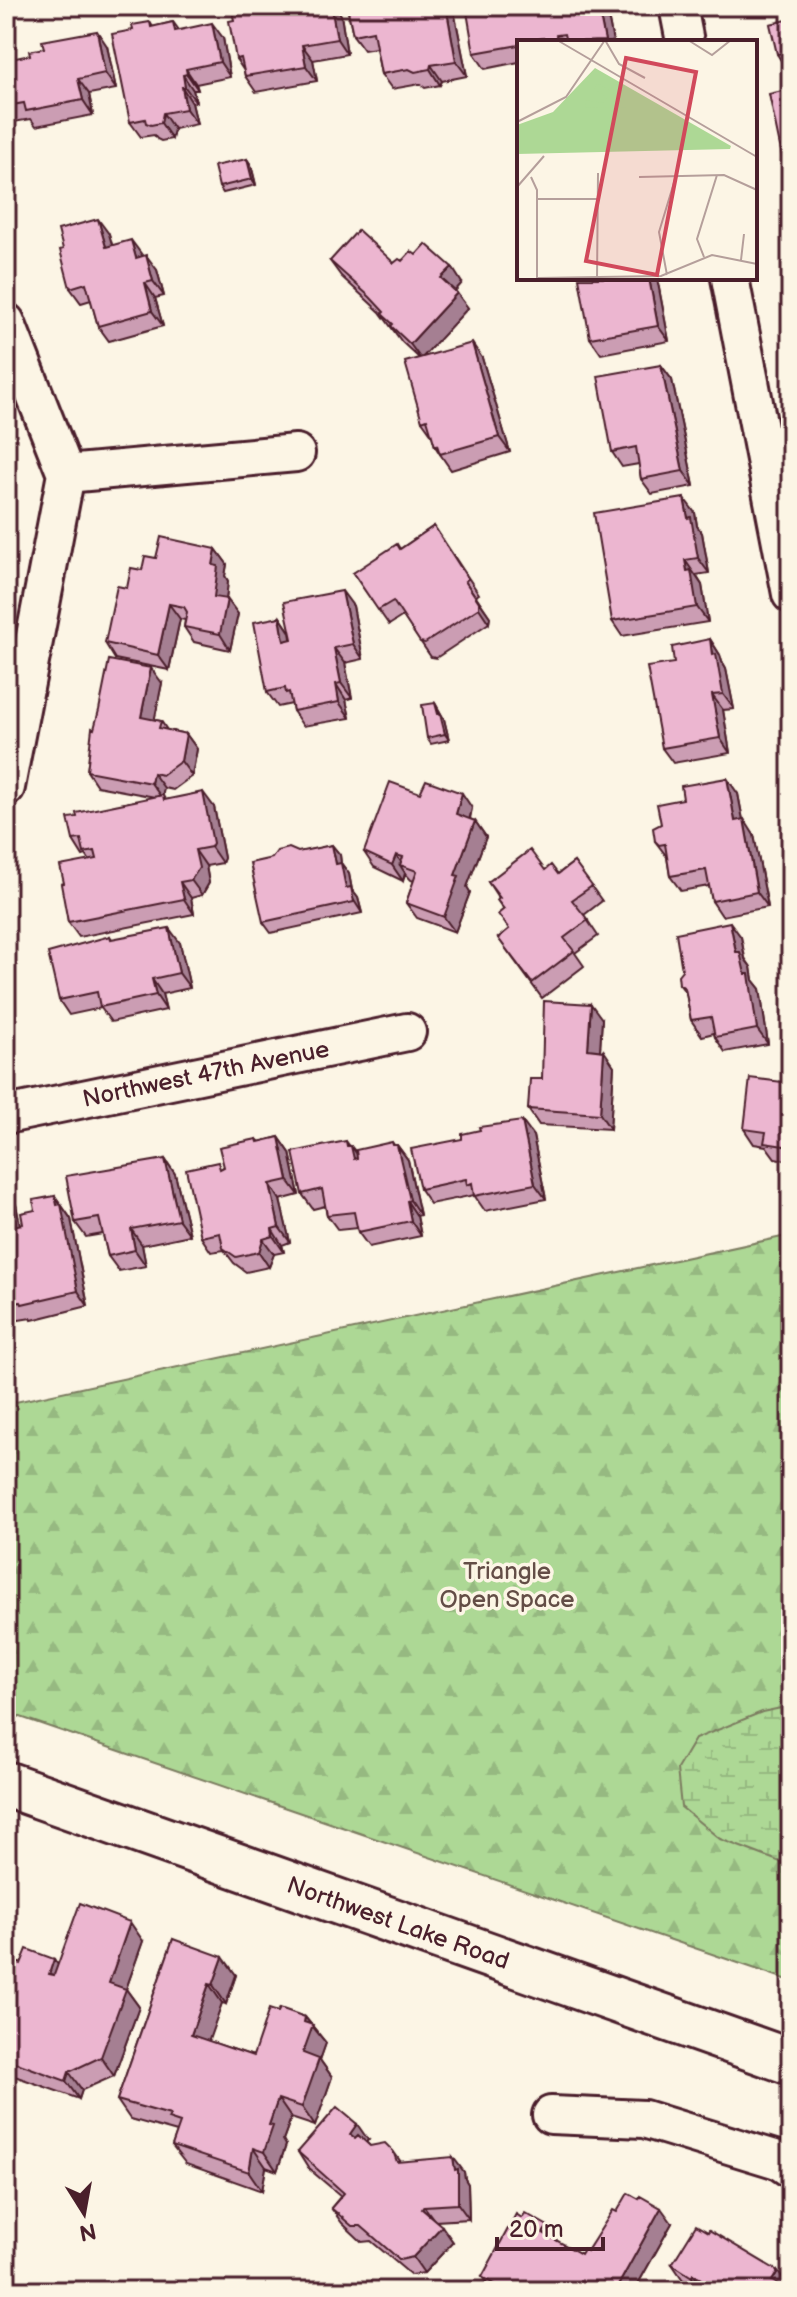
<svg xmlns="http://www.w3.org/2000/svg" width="797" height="2297" font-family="'Balsamiq Sans',sans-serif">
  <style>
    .forest { fill: url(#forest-firs); stroke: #7c7c60; stroke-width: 2 }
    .wetland { fill: url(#wetland-marsh); stroke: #7c7c60; stroke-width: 2 }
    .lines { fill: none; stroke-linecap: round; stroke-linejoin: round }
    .minor-casing { stroke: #4a1f2b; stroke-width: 42 }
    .secondary-casing { stroke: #4a1f2b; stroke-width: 50 }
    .minor { stroke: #fcf5e5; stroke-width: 36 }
    .secondary { stroke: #fcf5e5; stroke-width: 44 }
    .wall { fill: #cb9db3; stroke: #4a1f2b; stroke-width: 2 }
    .shaded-wall { fill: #a57f92; stroke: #4a1f2b; stroke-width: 2 }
    .building { fill: #ecb6d0; stroke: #4a1f2b; stroke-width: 2 }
    .labels { text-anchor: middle; stroke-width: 7; stroke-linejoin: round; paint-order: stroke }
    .street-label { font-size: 24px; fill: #4a1f2b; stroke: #fcf5e5 }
    .park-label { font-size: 24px; fill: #634d46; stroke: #fcf5e5 }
    .inset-road { fill: none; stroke: #b59f9b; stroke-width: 2 }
    .view { fill: #d1495b; fill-opacity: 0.15; stroke: #d1495b; stroke-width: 4 }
    .inset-edge { fill: none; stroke: #4a1f2b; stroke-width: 4 }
  </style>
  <defs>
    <pattern id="forest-firs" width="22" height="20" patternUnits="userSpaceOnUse" patternTransform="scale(2)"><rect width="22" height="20" fill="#add895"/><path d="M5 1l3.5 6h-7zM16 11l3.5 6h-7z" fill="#96b981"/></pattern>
    <pattern id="wetland-marsh" width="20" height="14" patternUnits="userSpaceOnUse" patternTransform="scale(2)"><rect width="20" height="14" fill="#add895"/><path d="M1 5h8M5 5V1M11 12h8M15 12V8" fill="none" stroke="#96b981"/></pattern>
  </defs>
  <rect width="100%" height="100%" fill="#fcf5e5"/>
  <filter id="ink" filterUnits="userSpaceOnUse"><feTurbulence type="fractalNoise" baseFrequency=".0125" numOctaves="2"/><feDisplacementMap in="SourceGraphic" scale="16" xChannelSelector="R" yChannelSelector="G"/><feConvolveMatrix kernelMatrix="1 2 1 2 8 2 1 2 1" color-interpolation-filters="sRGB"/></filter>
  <g filter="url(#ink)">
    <path class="forest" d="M 791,1235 L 791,1981 L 6,1712 L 6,1404 Z"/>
    <path class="wetland" d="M 791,1706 L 791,1866 L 720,1839 L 681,1807 L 677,1769 L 695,1739 L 762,1712 Z"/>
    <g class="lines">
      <g class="minor-casing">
        <g id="minor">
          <path d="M 678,6 L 685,42"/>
          <path d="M 730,278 L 791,594"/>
          <path d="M 6,322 L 66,474 L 6,787"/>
          <path d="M 66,474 L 296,453"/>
          <path id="s1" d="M 6,1115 L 407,1032"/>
          <path d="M 551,2115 L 644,2119 L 778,2160 L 791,2169"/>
        </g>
      </g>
      <g class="secondary-casing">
        <g id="secondary">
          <path id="s2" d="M 6,1784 L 791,2062"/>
        </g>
      </g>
      <use href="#minor" class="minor"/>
      <use href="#secondary" class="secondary"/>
    </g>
    <path class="wall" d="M 253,6 L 335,6 L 341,15 L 347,54 L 313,60 L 317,81 L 256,92 L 245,76 L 244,71 L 236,59 L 234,20 L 253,8 Z
      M 347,6 L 453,6 L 467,76 L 442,81 L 440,85 L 425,88 L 420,84 L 392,89 L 381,74 L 376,48 L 364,50 L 353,35 Z
      M 606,6 L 613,42 L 519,42 L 519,62 L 485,69 L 474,53 Z
      M 791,19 L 791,169 L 782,156 L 787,90 L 786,71 L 785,67 L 777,54 Z
      M 150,22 L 153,27 L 173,22 L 179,30 L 223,38 L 230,77 L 196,84 L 198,90 L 193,90 L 196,102 L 192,103 L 197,124 L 174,129 L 172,139 L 161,141 L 157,139 L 154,135 L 141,137 L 130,122 L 133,30 Z
      M 107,46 L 116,89 L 89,94 L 93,115 L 36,126 L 31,119 L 8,123 L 6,121 L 6,60 Z
      M 247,159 L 251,165 L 256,185 L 223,193 L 219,187 Z
      M 109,234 L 112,245 L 142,256 L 157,270 L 164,296 L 155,298 L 163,326 L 109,341 L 98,326 L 91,300 L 81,303 L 70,288 Z
      M 416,255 L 462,283 L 455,291 L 468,308 L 423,356 L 482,358 L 510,452 L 451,470 L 440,454 L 435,446 L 432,435 L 422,421 L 419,358 L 402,342 L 380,312 L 341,276 L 330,261 L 394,263 Z
      M 657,278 L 669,341 L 601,354 L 590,338 Z
      M 661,365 L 672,380 L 694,486 L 652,494 L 641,479 L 639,464 L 622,467 L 612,452 Z
      M 695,513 L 697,526 L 702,533 L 709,573 L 696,575 L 702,585 L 708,622 L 622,636 L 612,621 Z
      M 434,526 L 479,594 L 476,596 L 490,617 L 489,623 L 436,658 L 431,657 L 403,616 L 389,625 L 353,573 L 400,549 Z
      M 216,549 L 227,564 L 225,576 L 228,581 L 226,599 L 238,614 L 230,650 L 194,642 L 184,627 L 185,620 L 180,619 L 169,670 L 115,659 L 105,643 L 127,588 L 142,570 L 156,558 Z
      M 353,606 L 363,659 L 345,663 L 352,698 L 346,700 L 350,718 L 303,726 L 293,711 L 292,704 L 278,707 L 267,692 L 280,617 L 290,632 Z
      M 710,639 L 720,655 L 722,662 L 726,669 L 734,709 L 723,710 L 730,753 L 673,763 L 662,748 Z
      M 162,683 L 154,720 L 161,721 L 167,730 L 186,734 L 197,749 L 192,776 L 173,790 L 164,788 L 162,795 L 166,800 L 214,807 L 224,858 L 222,863 L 206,866 L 209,883 L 202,895 L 191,898 L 194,914 L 79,937 L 68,922 L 64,883 L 90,861 L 86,855 L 83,856 L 73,840 L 77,817 L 155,797 L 97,786 L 87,771 L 94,729 Z
      M 435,703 L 444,719 L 449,740 L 431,744 L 427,738 Z
      M 738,794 L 743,820 L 754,835 L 768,907 L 722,916 L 712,901 L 709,886 L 681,891 L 670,876 L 667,857 L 655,841 Z
      M 472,808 L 470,819 L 475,821 L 486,837 L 467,887 L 470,892 L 455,932 L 417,918 L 406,903 L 414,881 L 411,880 L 405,873 L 403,881 L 374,867 L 364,852 Z
      M 332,845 L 340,855 L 341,863 L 349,874 L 352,890 L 358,898 L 362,913 L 271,933 L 263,922 L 272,858 Z
      M 574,862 L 602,901 L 584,915 L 598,936 L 575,953 L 584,966 L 542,998 L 498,938 L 509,929 L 503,909 L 497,900 L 499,899 L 488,882 L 545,870 L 558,874 Z
      M 110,936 L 112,939 L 180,943 L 190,988 L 162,994 L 166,1010 L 111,1022 L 101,1008 L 69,1015 L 59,1000 Z
      M 741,937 L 745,958 L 751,967 L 753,980 L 760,989 L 768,1044 L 725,1052 L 715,1037 L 714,1033 L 702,1036 L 691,1020 L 686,993 L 679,984 Z
      M 602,1019 L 600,1050 L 614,1066 L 610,1129 L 539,1125 L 528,1109 Z
      M 791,1065 L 791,1161 L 775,1158 L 766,1146 L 754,1144 L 744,1129 L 782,1082 Z
      M 533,1136 L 546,1199 L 485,1211 L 474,1195 L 430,1204 L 420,1189 L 462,1139 Z
      M 279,1137 L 290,1153 L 299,1195 L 280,1200 L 290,1242 L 282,1245 L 284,1252 L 274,1254 L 269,1267 L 246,1272 L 234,1263 L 224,1250 L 211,1252 L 201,1237 L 222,1168 L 257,1139 L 260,1142 Z
      M 397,1145 L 408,1160 L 420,1215 L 417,1216 L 421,1236 L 369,1247 L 358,1232 L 357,1228 L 338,1230 L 327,1215 L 325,1206 L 313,1209 L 302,1194 L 350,1146 L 356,1152 Z
      M 165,1159 L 175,1174 L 190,1235 L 142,1245 L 146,1266 L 119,1271 L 108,1256 L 103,1234 L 86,1237 L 75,1222 Z
      M 6,1191 L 16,1205 L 20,1225 L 23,1224 L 35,1210 L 55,1196 L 71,1219 L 88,1306 L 32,1320 L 31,1318 L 6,1322 Z
      M 173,1939 L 236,1975 L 226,2004 L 222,2003 L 208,2041 L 253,2056 L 278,2012 L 305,2017 L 326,2043 L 320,2060 L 332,2077 L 315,2126 L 291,2118 L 283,2140 L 286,2145 L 277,2171 L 266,2167 L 262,2191 L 186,2164 L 172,2146 L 177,2132 L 130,2119 L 117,2100 Z
      M 143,1941 L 126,1989 L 139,2007 L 114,2076 L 82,2090 L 79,2099 L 6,2073 L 6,1949 L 16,1962 L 21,1964 L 54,1959 L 57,1965 Z
      M 368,2140 L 366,2142 L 370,2146 L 393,2151 L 401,2162 L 464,2172 L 465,2179 L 468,2184 L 469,2219 L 436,2221 L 453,2242 L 424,2273 L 411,2275 L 371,2241 L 362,2242 L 342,2223 L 331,2208 L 341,2196 L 308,2168 L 298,2152 Z
      M 617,2212 L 672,2223 L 634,2291 L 492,2291 L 482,2277 L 558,2242 L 581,2254 L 587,2251 Z
      M 672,2264 L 789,2286 L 696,2288 L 683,2280 Z"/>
    <path class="shaded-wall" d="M 331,6 L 335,6 L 341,15 L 347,54 L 337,39 Z
      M 446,6 L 453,6 L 467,76 L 456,61 Z
      M 598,6 L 606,6 L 613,42 L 605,42 L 605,41 Z
      M 212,23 L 223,38 L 230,77 L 220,62 Z
      M 97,31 L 107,46 L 116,89 L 105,73 Z
      M 302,45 L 313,60 L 317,81 L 306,66 Z
      M 431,65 L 442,81 L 440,85 L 430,69 Z
      M 186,69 L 196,84 L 198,90 L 187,74 Z
      M 183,75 L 193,90 L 196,102 L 185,87 Z
      M 78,79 L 89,94 L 93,115 L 83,100 Z
      M 182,87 L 192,103 L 197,124 L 186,109 Z
      M 163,113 L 174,129 L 172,139 L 161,123 Z
      M 247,159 L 251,165 L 256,185 L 252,179 Z
      M 98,219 L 109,234 L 117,262 L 106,247 Z
      M 131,240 L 142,255 L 147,273 L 136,258 Z
      M 146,255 L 157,270 L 164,296 L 153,281 Z
      M 452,267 L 462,283 L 452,294 L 441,278 Z
      M 649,278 L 657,278 L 669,341 L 658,326 Z
      M 145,283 L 155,298 L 163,326 L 152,311 Z
      M 457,293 L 468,308 L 421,359 L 410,344 Z
      M 472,343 L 482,358 L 510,452 L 499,437 Z
      M 661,365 L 672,380 L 694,486 L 683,471 Z
      M 684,498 L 695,513 L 697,526 L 702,533 L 709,573 L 698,558 L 688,518 Z
      M 216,549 L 227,564 L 225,576 L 228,581 L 225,609 L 227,599 L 238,614 L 230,650 L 220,634 L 214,597 L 213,565 Z
      M 685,560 L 702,585 L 708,622 L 697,607 L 687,571 Z
      M 465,581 L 490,617 L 489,623 L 479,608 Z
      M 342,591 L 353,606 L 363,659 L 353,644 Z
      M 169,604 L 180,619 L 169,670 L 158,655 Z
      M 280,617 L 290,632 L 294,656 L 284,641 Z
      M 710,639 L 720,655 L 722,662 L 726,669 L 734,709 L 723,694 Z
      M 334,648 L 345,663 L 352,698 L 341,683 Z
      M 151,668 L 162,683 L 152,732 L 141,717 Z
      M 336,684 L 346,700 L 350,718 L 339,702 Z
      M 712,695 L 723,710 L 730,753 L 720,738 Z
      M 435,703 L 444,719 L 449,740 L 445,734 Z
      M 186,734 L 197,749 L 192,776 L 181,761 Z
      M 153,773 L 164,788 L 162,798 L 151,783 Z
      M 727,778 L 738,794 L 746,836 L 735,821 Z
      M 203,792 L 214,807 L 224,858 L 222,863 L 211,847 Z
      M 462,793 L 472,808 L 467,829 L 456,814 Z
      M 744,819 L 754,835 L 768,907 L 757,892 Z
      M 475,821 L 486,837 L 467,887 L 470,892 L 455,932 L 444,917 L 455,875 Z
      M 332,845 L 340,855 L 341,863 L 349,874 L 352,890 L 358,898 L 362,913 L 346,888 L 336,864 Z
      M 195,850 L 206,866 L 209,883 L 202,895 L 191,880 Z
      M 396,855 L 404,866 L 400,865 L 405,873 L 403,881 L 392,865 Z
      M 180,882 L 191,898 L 194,914 L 184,899 Z
      M 730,922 L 741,937 L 745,959 L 751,967 L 753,980 L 760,989 L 768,1044 L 757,1029 L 745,974 L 736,952 Z
      M 169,928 L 180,943 L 190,988 L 179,973 Z
      M 152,979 L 162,994 L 166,1010 L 156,995 Z
      M 591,1004 L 602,1019 L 599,1065 L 588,1049 Z
      M 604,1051 L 614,1066 L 610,1129 L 600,1114 Z
      M 522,1121 L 533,1136 L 546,1199 L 535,1184 Z
      M 279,1137 L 290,1153 L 299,1195 L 288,1180 Z
      M 346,1141 L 352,1149 L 351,1146 L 362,1161 L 354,1159 L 347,1146 Z
      M 392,1142 L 399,1152 L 397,1145 L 408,1160 L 420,1215 L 410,1200 Z
      M 165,1159 L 175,1174 L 190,1235 L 179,1220 Z
      M 270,1184 L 280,1200 L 290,1242 L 279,1227 Z
      M 6,1191 L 16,1205 L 23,1241 L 12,1226 Z
      M 55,1196 L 71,1219 L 88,1306 L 78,1291 Z
      M 407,1201 L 417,1216 L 421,1236 L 411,1221 Z
      M 131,1229 L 142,1245 L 146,1266 L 135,1250 Z
      M 272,1229 L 282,1245 L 284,1252 L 273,1236 Z
      M 263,1239 L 274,1254 L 269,1267 L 259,1252 Z
      M 130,1922 L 143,1941 L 126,1989 L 139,2007 L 114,2076 L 101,2057 L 109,1983 Z
      M 8,1949 L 21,1968 L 8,1959 Z
      M 223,1957 L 236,1975 L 226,2004 L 213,1985 Z
      M 54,1959 L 67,1978 L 49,1974 Z
      M 209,1984 L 222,2003 L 204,2054 L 191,2035 Z
      M 305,2017 L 326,2043 L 320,2060 L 332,2077 L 315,2126 L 302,2107 L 304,2022 Z
      M 69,2072 L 82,2090 L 79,2099 L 66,2081 Z
      M 278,2099 L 291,2118 L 283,2140 L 286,2145 L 277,2171 L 264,2152 L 269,2125 Z
      M 357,2124 L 368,2140 L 360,2149 L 350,2134 Z
      M 253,2148 L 266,2167 L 262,2191 L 249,2172 Z
      M 453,2157 L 464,2172 L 465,2179 L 468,2184 L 469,2219 L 458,2204 Z
      M 424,2206 L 435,2221 L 422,2209 Z
      M 661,2208 L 672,2223 L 634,2291 L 615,2291 Z
      M 442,2226 L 453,2242 L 424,2273 L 413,2257 Z
      M 548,2226 L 558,2242 L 543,2233 Z
      M 778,2271 L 789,2286 L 786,2291 L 772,2281 Z
      M 693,2274 L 704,2289 L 702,2291 L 692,2277 Z
      M 603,2283 L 608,2291 L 598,2291 Z"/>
    <path class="building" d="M 252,6 L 331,6 L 337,39 L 302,45 L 306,66 L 245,76 L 241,58 L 236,59 L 229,21 L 234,20 L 232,12 L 253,8 Z
      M 347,6 L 446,6 L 456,61 L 431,65 L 430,69 L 415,72 L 409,69 L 381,74 L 373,31 L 353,35 Z
      M 466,6 L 598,6 L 605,41 L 566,42 L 564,34 L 556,35 L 557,42 L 544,42 L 543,38 L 525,42 L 519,42 L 519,45 L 474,53 Z
      M 791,19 L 791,154 L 782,156 L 769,94 L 787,90 L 783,72 L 786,71 L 782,53 L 777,54 L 770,24 Z
      M 150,22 L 151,27 L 173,22 L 175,31 L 212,23 L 220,62 L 186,69 L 187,74 L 183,75 L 185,87 L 182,87 L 186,109 L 163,113 L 161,123 L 151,125 L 146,123 L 145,119 L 130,122 L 112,34 L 133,30 L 132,25 Z
      M 97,31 L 105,73 L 78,79 L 83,100 L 26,111 L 24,103 L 6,106 L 6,60 L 30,55 L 29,51 L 44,48 L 42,41 Z
      M 247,159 L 252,179 L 219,187 L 214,166 Z
      M 98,219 L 106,247 L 131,240 L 136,258 L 146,255 L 153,281 L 145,283 L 152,311 L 98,326 L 86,283 L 70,288 L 60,250 L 63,249 L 58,230 Z
      M 358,230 L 394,263 L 399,259 L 402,261 L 411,251 L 416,255 L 426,244 L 452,267 L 441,278 L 457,293 L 410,344 L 391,326 L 393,324 L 382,314 L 384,312 L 370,297 L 330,261 Z
      M 579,278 L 649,278 L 658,326 L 590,338 Z
      M 472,343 L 499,437 L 440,454 L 437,445 L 435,446 L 427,419 L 422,421 L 405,362 Z
      M 661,365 L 683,471 L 641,479 L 636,447 L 612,452 L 598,376 Z
      M 684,498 L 688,518 L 691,517 L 698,558 L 685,560 L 687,571 L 691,570 L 697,607 L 612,621 L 594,513 Z
      M 434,526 L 468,579 L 465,581 L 479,602 L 479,608 L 425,643 L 420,642 L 393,601 L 378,610 L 353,573 L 397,544 L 400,549 Z
      M 161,537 L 216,549 L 213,565 L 218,566 L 214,597 L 227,599 L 220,634 L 184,627 L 187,612 L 184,607 L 169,604 L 158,655 L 105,643 L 117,586 L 127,588 L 131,568 L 142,570 L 145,556 L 156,558 Z
      M 342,591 L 353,644 L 334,648 L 341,683 L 336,684 L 339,702 L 293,711 L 289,692 L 286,693 L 285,688 L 267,692 L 254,622 L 280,617 L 284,641 L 292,639 L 284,602 Z
      M 710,639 L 712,655 L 716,654 L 723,694 L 712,695 L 720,738 L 662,748 L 647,667 L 674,663 L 672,647 Z
      M 109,660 L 151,668 L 141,717 L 161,721 L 159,728 L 186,734 L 181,761 L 162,775 L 153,773 L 151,783 L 87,771 L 92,728 L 94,729 L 99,710 Z
      M 435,703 L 438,714 L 440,714 L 445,734 L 427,738 L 422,705 Z
      M 727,778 L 735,821 L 744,819 L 757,892 L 712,901 L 706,870 L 670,876 L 665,844 L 659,845 L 655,841 L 653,828 L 661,824 L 657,804 L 683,799 L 681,786 Z
      M 426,780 L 462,793 L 456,814 L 475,821 L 455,875 L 459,876 L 444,917 L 406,903 L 417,871 L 400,865 L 403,857 L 396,855 L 392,865 L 364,852 L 390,782 L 420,793 Z
      M 203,792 L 213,843 L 211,847 L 195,850 L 199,868 L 191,880 L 180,882 L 184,899 L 68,922 L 61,884 L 64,883 L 60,866 L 97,859 L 95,851 L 84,853 L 81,839 L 73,840 L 68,818 L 77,817 L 76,813 L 163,795 L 164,800 Z
      M 332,845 L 336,864 L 341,863 L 346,888 L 351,887 L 354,902 L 263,922 L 250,863 L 272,858 L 277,851 L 289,848 L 298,852 Z
      M 530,850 L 545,870 L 551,865 L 558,874 L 574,862 L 592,886 L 572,900 L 588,920 L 564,938 L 574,951 L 532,983 L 498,938 L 509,929 L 498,914 L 504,909 L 497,900 L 500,898 L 488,882 Z
      M 730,922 L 736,952 L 740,952 L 745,974 L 749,974 L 757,1029 L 715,1037 L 711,1017 L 691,1020 L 685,988 L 679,984 L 678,975 L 682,970 L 676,933 Z
      M 169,928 L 179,973 L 152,979 L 156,995 L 100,1007 L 97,992 L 59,1000 L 48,953 L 110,936 L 111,939 Z
      M 544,1001 L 591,1004 L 588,1049 L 604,1051 L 600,1114 L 528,1109 L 530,1079 L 542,1079 Z
      M 784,1064 L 791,1065 L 791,1147 L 764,1143 L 766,1132 L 744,1129 L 750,1078 L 782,1082 Z
      M 522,1121 L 535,1184 L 474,1196 L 472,1183 L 467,1185 L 466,1179 L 420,1189 L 411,1149 L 462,1139 L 462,1134 L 480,1130 L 479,1127 Z
      M 279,1137 L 288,1180 L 270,1184 L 279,1227 L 272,1229 L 273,1236 L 263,1239 L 259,1252 L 236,1257 L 223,1248 L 220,1233 L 201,1237 L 186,1169 L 218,1162 L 220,1169 L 224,1167 L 219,1147 L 257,1139 L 258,1142 Z
      M 346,1141 L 347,1146 L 351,1146 L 354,1159 L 357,1158 L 356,1150 L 392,1142 L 393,1145 L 397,1145 L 410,1200 L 407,1201 L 411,1221 L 358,1232 L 354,1212 L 327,1215 L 322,1189 L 302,1194 L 293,1152 Z
      M 165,1159 L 179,1220 L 131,1229 L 135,1250 L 108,1256 L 99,1218 L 75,1222 L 66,1176 Z
      M 6,1193 L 12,1226 L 23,1224 L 21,1213 L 35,1210 L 33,1200 L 55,1196 L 57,1205 L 61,1204 L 78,1291 L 22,1304 L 21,1302 L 6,1305 Z
      M 80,1903 L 130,1922 L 109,1983 L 126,1989 L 101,2057 L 69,2072 L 66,2081 L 6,2059 L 6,1949 L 8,1949 L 8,1959 L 21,1964 L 27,1949 L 54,1959 L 49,1974 L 54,1975 Z
      M 173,1939 L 223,1957 L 213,1985 L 209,1984 L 191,2035 L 253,2056 L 269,2009 L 278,2012 L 280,2008 L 305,2017 L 304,2022 L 313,2025 L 303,2053 L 319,2059 L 302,2107 L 278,2099 L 269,2125 L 273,2126 L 264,2152 L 253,2148 L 249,2172 L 172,2146 L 180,2123 L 168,2119 L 170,2115 L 117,2100 Z
      M 337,2107 L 357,2124 L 350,2134 L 355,2138 L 358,2135 L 370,2146 L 385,2143 L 393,2151 L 397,2162 L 453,2157 L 455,2170 L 458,2169 L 458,2204 L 424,2206 L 422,2209 L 442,2226 L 413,2257 L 400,2260 L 361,2226 L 352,2226 L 331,2208 L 344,2193 L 298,2152 Z
      M 628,2193 L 639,2199 L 640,2196 L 661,2208 L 615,2291 L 603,2283 L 598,2291 L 501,2291 L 502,2289 L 482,2277 L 516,2214 L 522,2218 L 525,2213 L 548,2226 L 543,2233 L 581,2254 L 584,2249 L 587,2251 L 613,2210 L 617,2212 Z
      M 696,2225 L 708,2232 L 709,2230 L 778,2271 L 772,2281 L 790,2291 L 694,2291 L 701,2279 L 693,2274 L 692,2277 L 672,2264 Z"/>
  </g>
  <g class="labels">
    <g class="street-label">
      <text dy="8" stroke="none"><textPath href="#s1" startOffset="204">Northwest 47th Avenue</textPath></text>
      <text dy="8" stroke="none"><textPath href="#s2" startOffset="416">Northwest Lake Road</textPath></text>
    </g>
    <g class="park-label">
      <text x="507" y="1579">Triangle<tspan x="507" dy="28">Open Space</tspan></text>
    </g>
  </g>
  <g transform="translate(517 40)">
    <rect width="240" height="240" fill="#fcf5e5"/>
    <path d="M 78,28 L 214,106 L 213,109 L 0,114 L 0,85 L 36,72 Z" fill="#add895"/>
    <path d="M 80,43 L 108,60 L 110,67 L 68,68 L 69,60 L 86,63 L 90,58 L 77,49 Z" fill="#add895"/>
    <path class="inset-road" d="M 40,0 L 240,117M 88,0 L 102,24 L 128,38M 171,0 L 195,15 L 214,0M 0,82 L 49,57 L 88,0M 14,137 L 20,150 L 20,238M 122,137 L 207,135 L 240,150M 0,147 L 27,116M 21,159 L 80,159M 187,217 L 180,199 L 200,135M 224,220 L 227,194M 150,235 L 142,192 L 159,136M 20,238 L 144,236 L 195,215 L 240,224M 80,240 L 81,133"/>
    <path class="view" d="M 109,18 L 179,32 L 140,235 L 69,221 Z"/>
    <rect width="240" height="240" class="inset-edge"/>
  </g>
  <rect width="797" height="2297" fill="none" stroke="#fcf5e5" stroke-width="32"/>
  <rect x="16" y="16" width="765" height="2265" fill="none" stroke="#4a1f2b" stroke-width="3" filter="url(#ink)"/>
  <g transform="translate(84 2213) rotate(169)" stroke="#fcf5e5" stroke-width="6" paint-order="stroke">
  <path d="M0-6L14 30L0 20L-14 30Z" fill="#4a1f2b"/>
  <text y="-12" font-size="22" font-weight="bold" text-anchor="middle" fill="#4a1f2b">N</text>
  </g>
  <path d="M497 2237v12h106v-12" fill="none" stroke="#4a1f2b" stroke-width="4"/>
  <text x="509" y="2237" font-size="24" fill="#4a1f2b" stroke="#fcf5e5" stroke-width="6" paint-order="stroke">20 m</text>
</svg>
